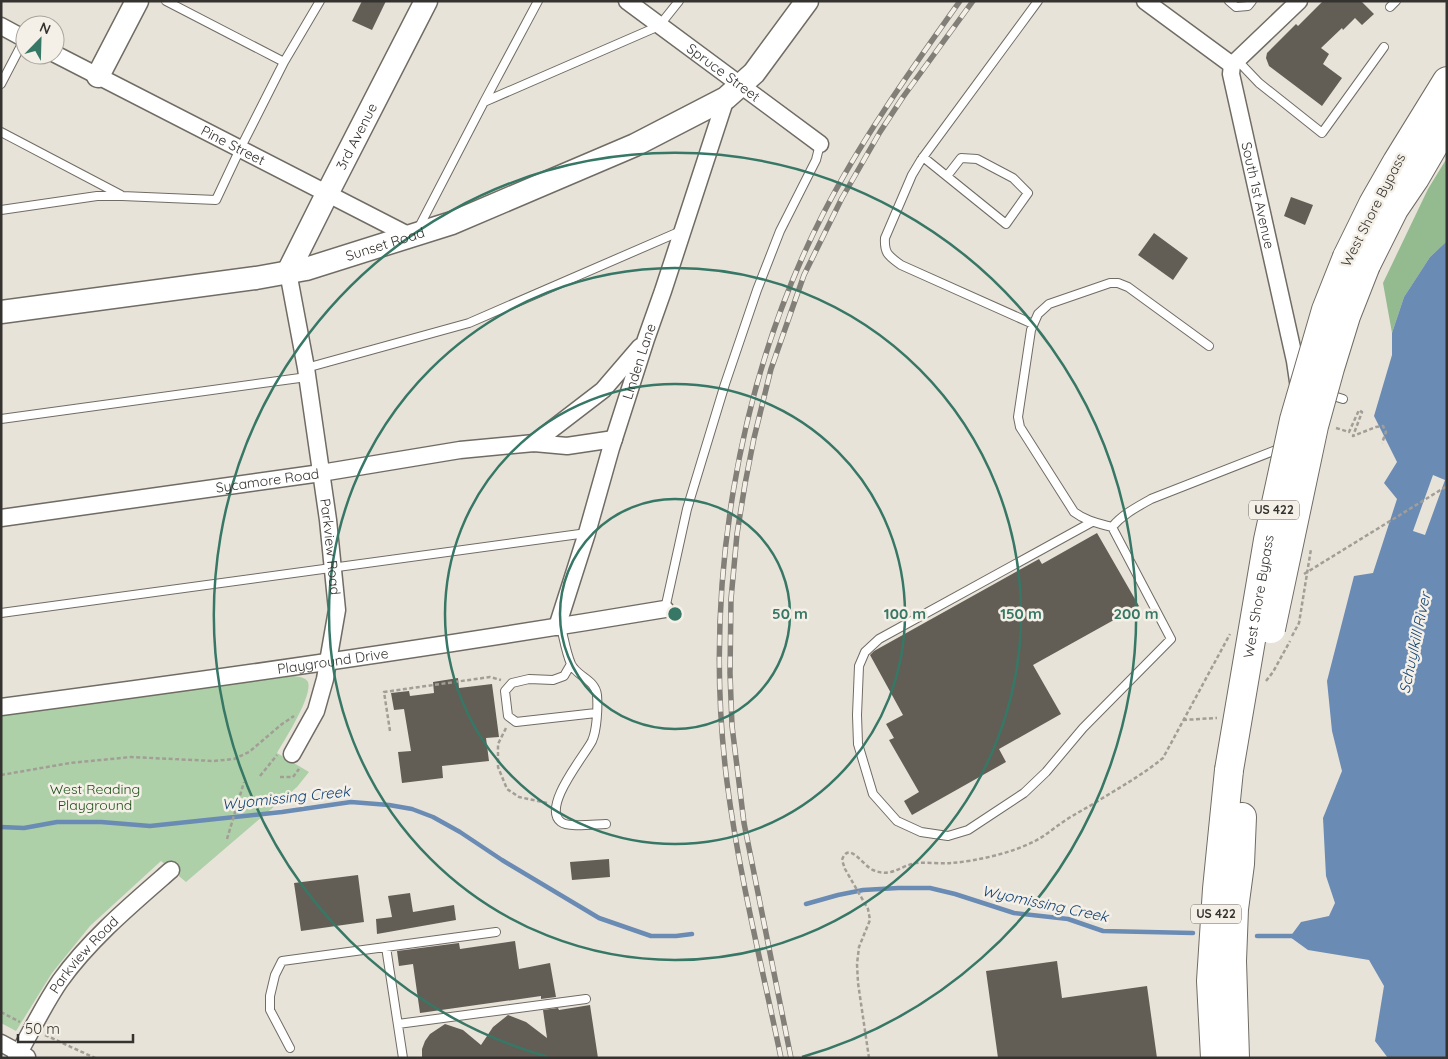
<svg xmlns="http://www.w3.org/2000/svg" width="1448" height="1059" font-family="Quicksand,sans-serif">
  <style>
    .green { fill: #add0a8 }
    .forest { fill: #94ba8f }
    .water { fill: #6a8bb4; fill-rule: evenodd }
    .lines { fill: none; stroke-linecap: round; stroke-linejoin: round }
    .stream { stroke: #6a8bb4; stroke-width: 4.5 }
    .building { fill: #625e56 }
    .lane-casing { stroke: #706c64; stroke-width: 10 }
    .street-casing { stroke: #706c64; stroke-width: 19 }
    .secondary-casing { stroke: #706c64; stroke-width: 25 }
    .highway-casing { stroke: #706c64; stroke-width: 30 }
    .path { stroke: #a29e96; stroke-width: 2.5; stroke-dasharray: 4 2.5; stroke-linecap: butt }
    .lane { stroke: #fff; stroke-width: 8 }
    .street { stroke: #fff; stroke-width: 16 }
    .secondary { stroke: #fff; stroke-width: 22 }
    .highway { stroke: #fff; stroke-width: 28 }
    .rail-casing { stroke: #827f78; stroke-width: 5.5 }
    .rail { stroke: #f5f0e7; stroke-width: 4; stroke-dasharray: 11; stroke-linecap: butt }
    .highway-bridge-casing { stroke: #706c64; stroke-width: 30; stroke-linecap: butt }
    .path-bridge { stroke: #a29e96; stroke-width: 2.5; stroke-dasharray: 4 2.5; stroke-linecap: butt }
    .highway-bridge { stroke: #fff; stroke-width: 28 }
    .ring { fill: none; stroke: #377765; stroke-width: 2.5 }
    .labels { text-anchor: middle; stroke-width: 5; stroke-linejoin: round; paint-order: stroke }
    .shield { fill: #f5f0e7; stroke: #6f6c66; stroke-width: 1 }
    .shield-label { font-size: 12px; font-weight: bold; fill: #35332f }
    .street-label { font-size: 14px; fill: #35332f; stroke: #f5f0e7 }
    .park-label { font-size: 14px; fill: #1d5118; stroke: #f5f0e7 }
    .water-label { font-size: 15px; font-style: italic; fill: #114276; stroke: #f5f0e7 }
    .centre { fill: #377765; stroke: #f5f0e7; stroke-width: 2.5 }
    .ring-label { font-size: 15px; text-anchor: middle; font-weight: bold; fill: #377765; stroke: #f5f0e7; stroke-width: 5; stroke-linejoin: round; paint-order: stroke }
  </style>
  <rect width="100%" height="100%" fill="#e8e3d9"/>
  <path class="green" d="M 294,676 C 299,677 305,677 308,682 C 313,696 284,741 277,753 L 309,772 L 297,787 L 186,882 L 161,861 L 90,926 L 52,973 L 16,1031 L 1,1023 L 1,716 Z"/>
  <path class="forest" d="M 1447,158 L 1447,241 L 1430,257 L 1404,297 L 1392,333 L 1383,283 L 1428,189 Z"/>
  <path class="water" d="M 1447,241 L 1447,1058 L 1388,1058 L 1375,1041 L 1384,986 L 1369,960 L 1308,950 L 1290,937 L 1301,922 L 1329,916 L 1335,903 L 1326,876 L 1323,818 L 1342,771 L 1332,731 L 1327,681 L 1354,576 L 1373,573 L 1397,499 L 1384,483 L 1397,462 L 1374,416 L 1392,355 L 1392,333 L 1404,297 L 1430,257 ZM 1433,475 L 1445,480 L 1425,535 L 1413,531 Z"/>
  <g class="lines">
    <path class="stream" d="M 1,827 L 24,828 L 57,822 L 101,822 L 150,826 L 282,812 L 351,802 L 389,805 L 412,809 L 433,817 L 460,832 L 502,860 L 599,918 L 651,936 L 676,936 L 692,934
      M 806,904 L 838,895 L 863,890 L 898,888 L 930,888 L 955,894 L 1014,913 L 1068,919 L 1103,931 L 1193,933
      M 1257,936 L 1295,936"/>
  </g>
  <path class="building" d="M 362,1 L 386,1 L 372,30 L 352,21 Z
    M 1323,1 L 1361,1 L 1374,14 L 1362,25 L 1355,18 L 1343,30 L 1342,28 L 1321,48 L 1329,54 L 1323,64 L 1342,78 L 1322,106 L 1269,66 L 1266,58 L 1267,53 L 1296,24 L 1298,26 Z
    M 1291,197 L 1313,205 L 1305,225 L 1284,216 Z
    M 1154,233 L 1188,258 L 1173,280 L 1138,255 Z
    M 1097,533 L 1139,606 L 1033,665 L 1061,714 L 999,749 L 1006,762 L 912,815 L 904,801 L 919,792 L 889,740 L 894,738 L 886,724 L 903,715 L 870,655 L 874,651 L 1039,559 L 1042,564 Z
    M 458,678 L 459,688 L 492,684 L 499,737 L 486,738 L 489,761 L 442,766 L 443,778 L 402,783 L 398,752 L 411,751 L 404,709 L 394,710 L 391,693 L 409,691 L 410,696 L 434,693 L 433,682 Z
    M 609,859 L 610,877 L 572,880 L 570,862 Z
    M 358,875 L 364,922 L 301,931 L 294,883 Z
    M 410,893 L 413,912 L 454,905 L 456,920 L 377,934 L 376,919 L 392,917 L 388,896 Z
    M 515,941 L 519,969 L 550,963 L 556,997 L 541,999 L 541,996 L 420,1013 L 413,964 L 399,966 L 397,951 L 459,943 L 460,949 Z
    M 1057,961 L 1062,998 L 1147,986 L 1157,1058 L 998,1058 L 986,971 Z
    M 590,1005 L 598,1058 L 422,1058 L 422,1049 L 425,1041 L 430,1034 L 445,1024 L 463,1030 L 481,1045 L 493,1027 L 508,1015 L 526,1022 L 547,1038 L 543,1010 L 558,1008 L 559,1010 Z"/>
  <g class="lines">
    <g class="lane-casing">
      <path id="lane" d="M 166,1 L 284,62
        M 1229,1 L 1236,7 L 1248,6 L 1252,1
        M 1390,7 L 1396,1
        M 1237,60 L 1259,83 L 1322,133 L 1384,47
        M 1,84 L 25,38
        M 484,102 L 538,1
        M 1,132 L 121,195
        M 923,157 L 1006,224 L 1028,193 L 1013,178 L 977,159 L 961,158 L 947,176
        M 1,210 L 97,196 L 122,196 L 216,200 L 240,149 L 284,62 L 320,1
        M 418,229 L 484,102 L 659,26 L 679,1
        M 1033,324 L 901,265 C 889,256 884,254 885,238 L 912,175 L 921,160 L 1038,1
        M 306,368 L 469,323 L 681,231
        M 1327,394 L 1343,399
        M 1,419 L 307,377
        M 1092,522 L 879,639 L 865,652 L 859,666 L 857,715 L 858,744 L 873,794 L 897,821 L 921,832 L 948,836 L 968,830 L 1024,793 L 1046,772 L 1083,728 L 1171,639 L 1112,527 C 1097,523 1086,521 1074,512 L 1020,427 L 1018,417 L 1031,330 L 1038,314 L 1049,304 L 1110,283 L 1118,283 L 1128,287 L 1209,346
        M 1112,527 C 1123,514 1137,507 1151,499 L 1281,448
        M 665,609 L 687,509 L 725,384 L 757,290 L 780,231 L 816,160 L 820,144
        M 1,613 L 587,533
        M 561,627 C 564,639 566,652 571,664 C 577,677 595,679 597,695 C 598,707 597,730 592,741 C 585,755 541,807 561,822 C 568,828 596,824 606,824
        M 571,664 L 564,676 L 553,680 L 529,679 L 512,683 L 505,691 L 508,716 L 516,722 L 596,713
        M 386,947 L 403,1058
        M 398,1024 L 586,999
        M 290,1048 L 270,1010 L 270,996 L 275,975 L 282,961 L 496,932"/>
    </g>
    <g class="street-casing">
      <g id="street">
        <path id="s1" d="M 627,1 L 820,144"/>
        <path d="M 1145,1 L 1232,65"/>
        <path id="s2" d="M 1299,1 L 1232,65 L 1231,74 L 1295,361 L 1299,388"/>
        <path d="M 1,26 L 25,39"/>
        <path id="s3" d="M 55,54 L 410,236"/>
        <path id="s4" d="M 288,272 L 306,368 L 328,520 L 337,610 L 325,679 L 316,711 L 292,754"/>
        <path d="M 534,443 L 603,390 L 640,347"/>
        <path id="s5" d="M 1,518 L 321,473 L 460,450 L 534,443 L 567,446 L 614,439"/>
        <path id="s6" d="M 557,627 L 587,533 L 611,448 L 646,339 L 663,291 L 726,98"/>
        <path id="s7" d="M 1,707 C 223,678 444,646 665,609"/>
        <path d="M 1,1043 L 27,1057"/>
        <path id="s8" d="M 16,1058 C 31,1032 43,1006 60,981 C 90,939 132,904 171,870"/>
      </g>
    </g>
    <g class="secondary-casing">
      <g id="secondary">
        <path d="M 98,76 L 137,1"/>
        <path id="s9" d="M 288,272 L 327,194 L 426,1"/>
        <path id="s10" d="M 1,312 L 256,278 L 306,269 L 452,223 L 635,145 L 726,98 L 754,73 L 807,1"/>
      </g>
    </g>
    <g class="highway-casing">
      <path id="highway" d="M 1347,257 L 1373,204 L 1397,162 L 1447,81
        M 1366,265 L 1394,209 L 1415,178 L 1447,123
        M 1215,1058 L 1211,981 L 1217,889 L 1229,770
        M 1235,1058 L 1232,961 L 1234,909 L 1240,864 L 1242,817"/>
    </g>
    <path class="path" d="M 1336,428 L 1349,432 L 1359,410 L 1362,412 L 1353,436 L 1376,427 L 1383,426 L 1386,432 L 1382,443
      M 1292,636 L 1299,623 L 1311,549
      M 1266,681 L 1273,672 L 1290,641
      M 1183,720 L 1217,718
      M 506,728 L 498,744 L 498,767 L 507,789 L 519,797 L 547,803
      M 390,731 L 384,692 L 490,677 L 501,680
      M 1,775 L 70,763 L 131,757 L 214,761 L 234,759 L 249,752 L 282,724 L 294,716
      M 260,776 L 277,755
      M 280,777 L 293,777 L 299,769
      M 227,839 L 244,782
      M 1,1012 L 20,1022
      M 45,1035 L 95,1058
      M 869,1058 L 858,983 L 857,964 L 859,947 L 870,920 L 868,909 L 845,869 L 842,860 C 849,840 863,866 873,870 C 892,878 899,866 916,863 C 927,862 940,864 951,863 C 977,861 1012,853 1035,841 C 1045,836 1054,828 1063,822 C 1073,815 1083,810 1093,804 C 1117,789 1141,776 1163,758 L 1230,634"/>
    <use href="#lane" class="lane"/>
    <use href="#street" class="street"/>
    <use href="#secondary" class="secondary"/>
    <use href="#highway" class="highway"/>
    <g class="rail-casing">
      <path id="rail" d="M 781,1058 C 762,966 739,875 727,782 C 703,592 736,384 823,214 C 862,138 911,70 960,1
        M 791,1058 L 744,823 L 732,726 L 730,673 L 731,599 L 737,534 L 745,484 L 754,438 L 771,369 L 804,275 L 842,198 L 880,132 L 903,97 L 973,1"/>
    </g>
    <use href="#rail" class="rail"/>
    <g class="highway-bridge-casing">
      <g id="highway-bridge">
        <path d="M 1271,629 L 1314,426 L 1330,368 L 1346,316 L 1366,265"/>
        <path id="s11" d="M 1229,770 L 1268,540 L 1294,420 L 1326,310 L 1347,257"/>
      </g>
    </g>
    <path class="path-bridge" d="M 1304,574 L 1447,486"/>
    <use href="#highway-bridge" class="highway-bridge"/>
  </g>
  <g class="ring">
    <circle cx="675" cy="614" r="115"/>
    <circle cx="675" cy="614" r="230"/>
    <circle cx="675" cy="614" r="346"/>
    <path d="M548 1057A461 461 0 1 1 802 1057"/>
  </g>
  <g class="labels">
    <g class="shield">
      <rect x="1249" y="500.5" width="50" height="19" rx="4"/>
      <rect x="1191" y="904.5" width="50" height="19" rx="4"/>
    </g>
    <g class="shield-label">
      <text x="1274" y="514">US 422</text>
      <text x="1216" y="918">US 422</text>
    </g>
    <g class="street-label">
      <text dy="5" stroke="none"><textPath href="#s1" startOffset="120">Spruce Street</textPath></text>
      <text dy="5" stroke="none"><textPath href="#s9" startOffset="152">3rd Avenue</textPath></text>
      <text dy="5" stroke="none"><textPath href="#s3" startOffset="200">Pine Street</textPath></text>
      <text dy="5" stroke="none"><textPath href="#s2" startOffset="226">South 1st Avenue</textPath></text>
      <text transform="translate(1373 210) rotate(-63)" y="5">West Shore Bypass</text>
      <text dy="5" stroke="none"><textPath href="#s10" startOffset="391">Sunset Road</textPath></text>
      <text dy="5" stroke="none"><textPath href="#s6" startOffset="278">Linden Lane</textPath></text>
      <text dy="5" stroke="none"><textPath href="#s5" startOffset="269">Sycamore Road</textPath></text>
      <text dy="5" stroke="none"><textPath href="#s4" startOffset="278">Parkview Road</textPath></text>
      <text dy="5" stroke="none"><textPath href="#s11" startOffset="176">West Shore Bypass</textPath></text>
      <text dy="5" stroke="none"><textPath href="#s7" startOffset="335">Playground Drive</textPath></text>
      <text dy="5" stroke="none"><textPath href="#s8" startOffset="124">Parkview Road</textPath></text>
    </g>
    <g class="park-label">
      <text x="95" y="794">West Reading<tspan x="95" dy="16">Playground</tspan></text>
    </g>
    <g class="water-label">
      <text transform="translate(1415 643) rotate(-78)" y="5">Schuylkill River</text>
      <text transform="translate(286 798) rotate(-6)" y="5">Wyomissing Creek</text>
      <text transform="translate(1045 904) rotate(12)" y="5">Wyomissing Creek</text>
    </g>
  </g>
  <circle cx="675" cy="614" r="8" class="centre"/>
  <g class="ring-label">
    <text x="790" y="619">50 m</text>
    <text x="905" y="619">100 m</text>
    <text x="1021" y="619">150 m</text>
    <text x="1136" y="619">200 m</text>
  </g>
  <rect width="1448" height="1059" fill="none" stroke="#35332f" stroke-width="5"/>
  <g transform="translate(40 40) rotate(23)"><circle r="24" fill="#f5f0e7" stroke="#a8a49d"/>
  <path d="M0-4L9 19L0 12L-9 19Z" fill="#377765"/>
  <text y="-8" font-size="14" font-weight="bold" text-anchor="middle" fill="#35332f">N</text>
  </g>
  <path d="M18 1034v8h115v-8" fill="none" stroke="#35332f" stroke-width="2.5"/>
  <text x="25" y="1034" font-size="15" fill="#35332f" stroke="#f5f0e7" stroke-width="4" paint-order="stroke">50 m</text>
</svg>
